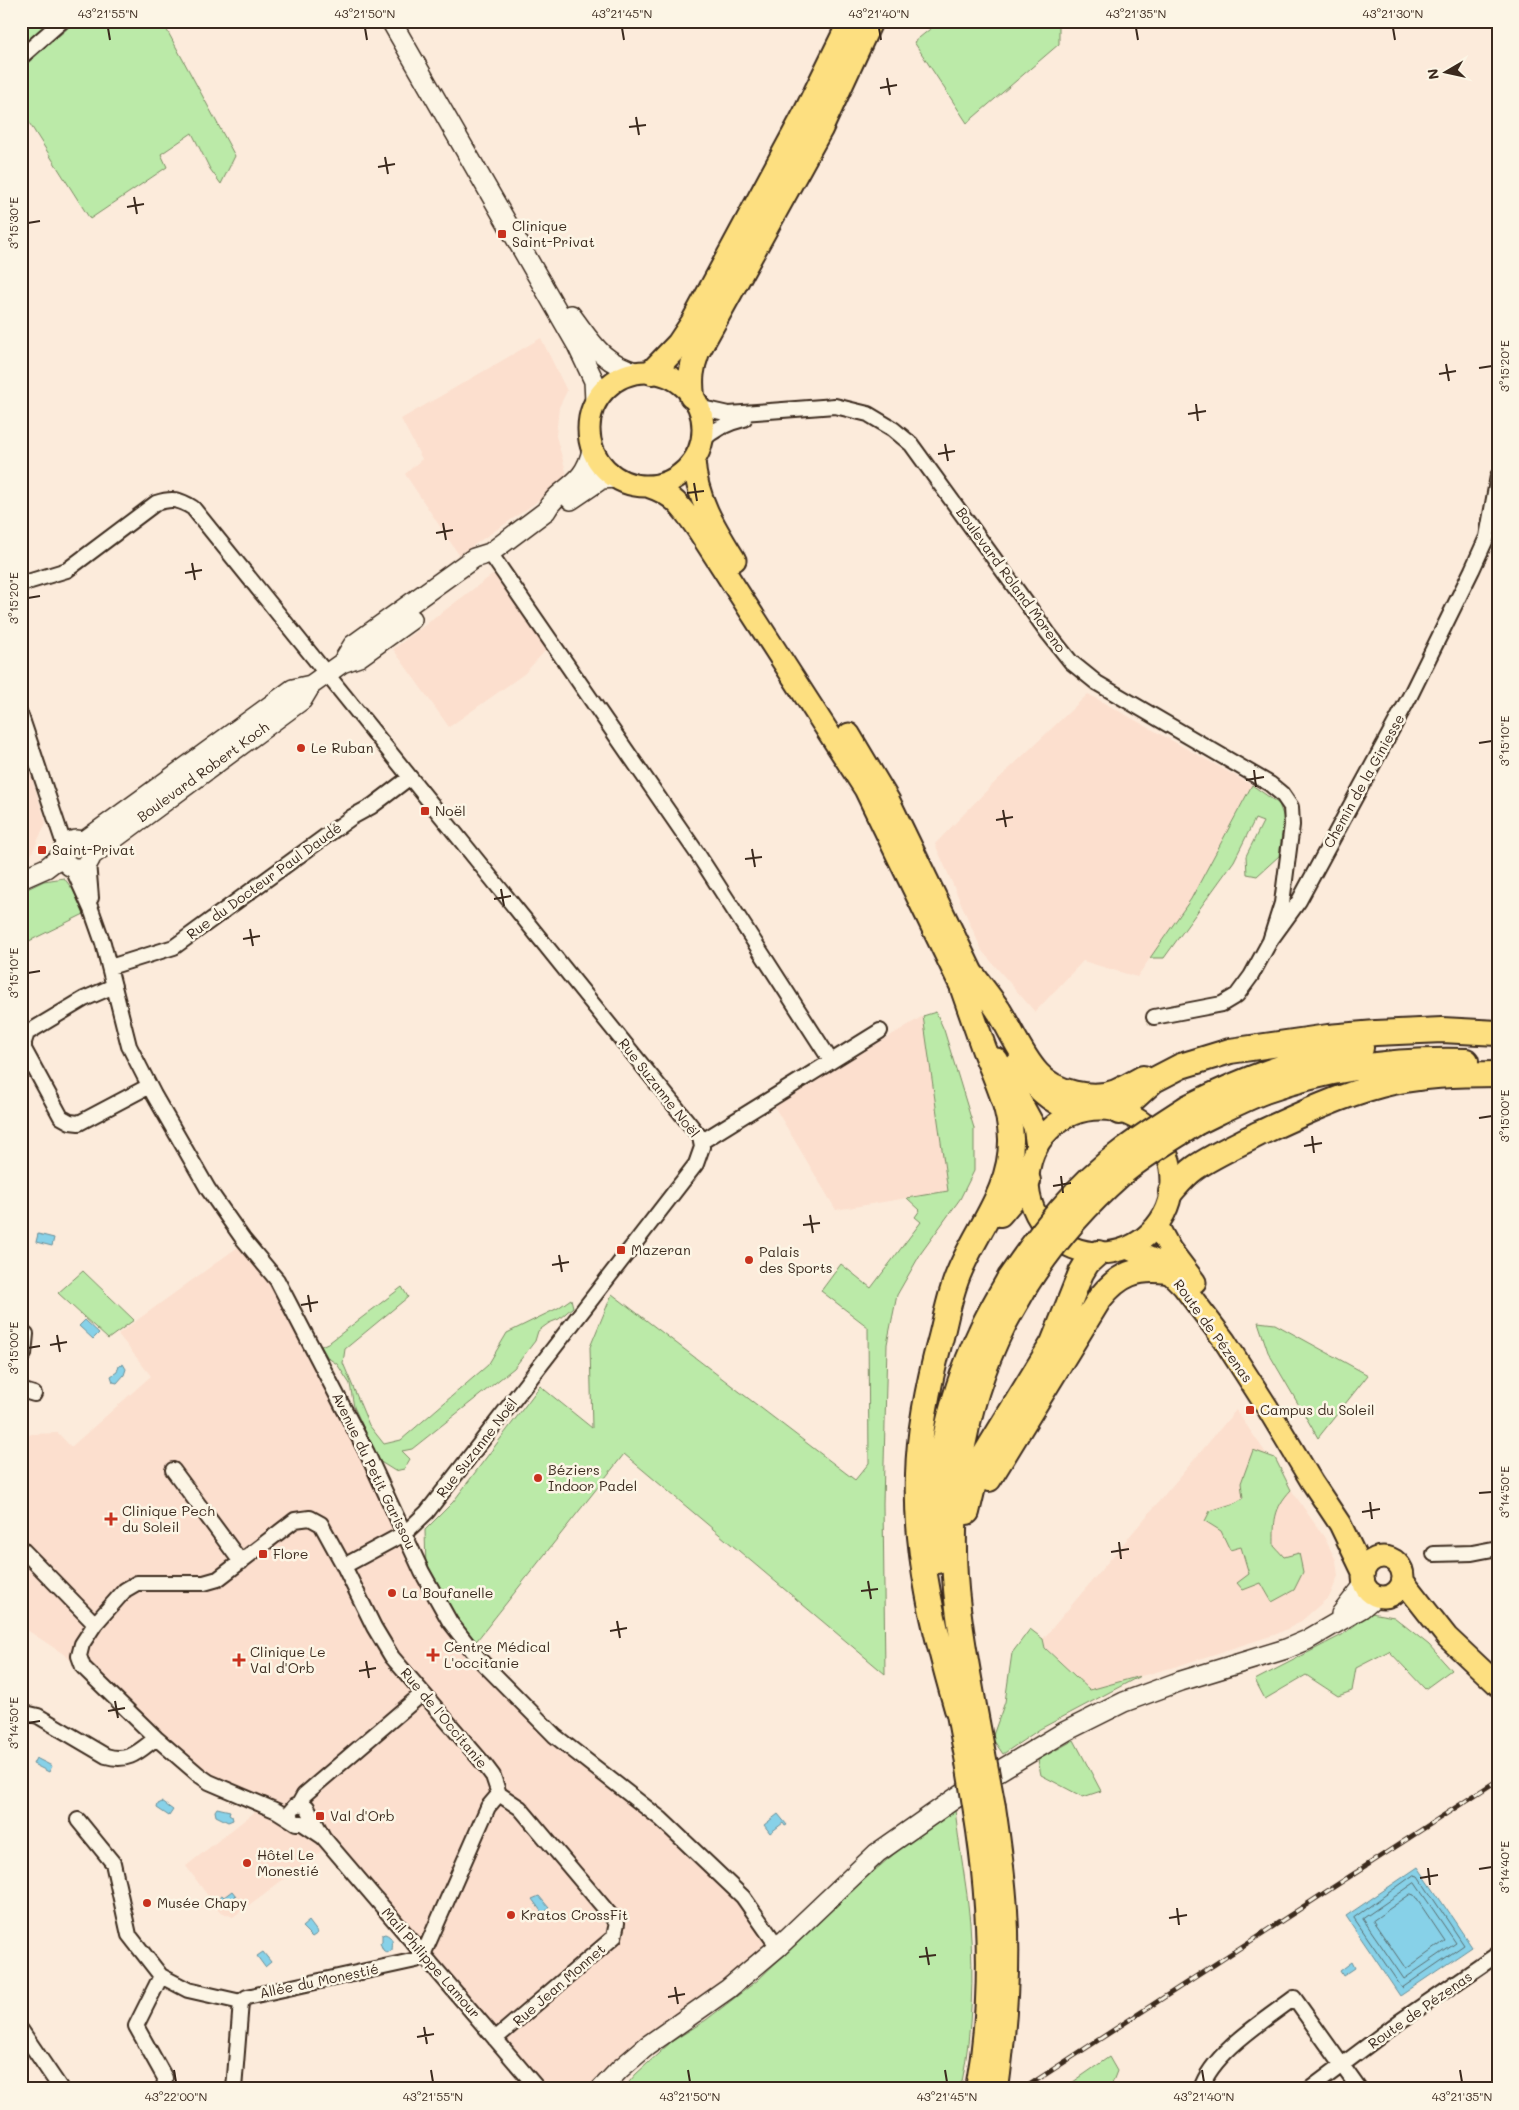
<svg xmlns="http://www.w3.org/2000/svg" width="1519" height="2110" font-family="Mali,sans-serif">
  <style>
    .built { fill: #fcdfce }
    .green { fill: #bbeaa8; stroke: #7b8a63 }
    .water { fill: #87d1e8; stroke: #698e97 }
    .lines { fill: none; stroke-linecap: round; stroke-linejoin: round }
    .shore { stroke: #596d6f; stroke-width: 1 }
    .street-casing { stroke: #3b2a1e; stroke-width: 18 }
    .secondary-casing { stroke: #3b2a1e; stroke-width: 22 }
    .primary-casing { stroke: #3b2a1e; stroke-width: 25 }
    .highway-casing { stroke: #3b2a1e; stroke-width: 28 }
    .street { stroke: #fcf5e5; stroke-width: 14 }
    .secondary { stroke: #fcf5e5; stroke-width: 19 }
    .primary { stroke: #fddf80; stroke-width: 21 }
    .highway { stroke: #fddf80; stroke-width: 24 }
    .rail-casing { stroke: #3b2a1e; stroke-width: 5 }
    .rail { stroke: #fcf5e5; stroke-width: 3; stroke-dasharray: 9; stroke-linecap: butt }
    .highway-bridge-casing { stroke: #3b2a1e; stroke-width: 28; stroke-linecap: butt }
    .highway-bridge { stroke: #fddf80; stroke-width: 24 }
    .ticks { fill: none; stroke: #3b2a1e; stroke-width: 2 }
    .poi-dot { fill: #c8321e; stroke: #fcf5e5; stroke-width: 2 }
    .labels { text-anchor: middle; stroke-width: 5; stroke-linejoin: round; paint-order: stroke }
    .poi-label { font-size: 14px; fill: #3b2a1e; stroke: #fcf5e5; text-anchor: start }
    .street-label { font-size: 14px; fill: #3b2a1e; stroke: #fcf5e5 }
    .neatline { fill: none; stroke: #3b2a1e; stroke-width: 2 }
    .ticks-label { font-size: 12px; text-anchor: middle; fill: #3b2a1e }
  </style>
  <rect width="100%" height="100%" fill="#fcebdb"/>
  <filter id="ink" filterUnits="userSpaceOnUse"><feTurbulence type="fractalNoise" baseFrequency=".02" numOctaves="2"/><feDisplacementMap in="SourceGraphic" scale="10" xChannelSelector="R" yChannelSelector="G"/><feConvolveMatrix kernelMatrix="1 2 1 2 8 2 1 2 1" color-interpolation-filters="sRGB"/></filter>
  <g filter="url(#ink)">
    <path class="built" d="M 541,338 L 567,391 L 559,407 L 556,436 L 568,478 L 527,509 L 459,555 L 405,474 L 422,459 L 401,419 Z
      M 492,575 L 500,576 L 547,649 L 524,674 L 449,727 L 393,649 Z
      M 1088,694 L 1252,785 L 1191,899 L 1137,977 L 1083,961 L 1035,1012 L 982,951 L 935,844 L 991,786 Z
      M 21,743 L 46,823 L 28,861 L 21,865 Z
      M 923,1016 L 948,1191 L 836,1210 L 774,1106 Z
      M 242,1244 L 273,1287 L 418,1557 L 474,1644 L 534,1713 L 652,1811 L 780,1935 L 688,2017 L 614,2089 L 526,2089 L 324,1849 L 233,1917 L 219,1911 L 186,1866 L 256,1811 L 198,1782 L 65,1655 L 21,1626 L 21,1438 L 32,1434 L 58,1433 L 71,1447 L 151,1376 L 118,1334 Z
      M 1236,1410 L 1324,1537 L 1336,1560 L 1338,1576 L 1330,1596 L 1299,1623 L 1277,1634 L 1174,1667 L 1090,1690 L 1045,1647 L 1043,1639 Z"/>
    <path class="green" d="M 23,21 L 54,21 L 21,49 Z
      M 76,21 L 162,21 L 235,156 L 221,184 L 210,169 L 192,133 L 161,154 L 167,167 L 90,219 L 21,110 L 21,69 Z
      M 940,21 L 1059,21 L 1059,44 L 967,123 L 914,42 Z
      M 1252,785 L 1279,804 L 1284,818 L 1279,856 L 1257,876 L 1247,874 L 1246,856 L 1263,822 L 1255,819 L 1234,861 L 1164,958 L 1150,958 L 1191,899 Z
      M 64,878 L 73,890 L 84,914 L 21,945 L 21,892 L 44,881 Z
      M 936,1012 L 944,1030 L 974,1128 L 974,1171 L 960,1199 L 921,1253 L 897,1295 L 887,1344 L 883,1503 L 885,1674 L 624,1454 L 474,1644 L 426,1570 L 425,1530 L 453,1502 L 540,1386 L 592,1428 L 590,1347 L 612,1294 L 855,1480 L 869,1463 L 868,1327 L 821,1291 L 841,1264 L 871,1288 L 921,1222 L 915,1217 L 920,1210 L 907,1198 L 948,1191 L 923,1016 Z
      M 83,1271 L 134,1320 L 108,1339 L 58,1293 Z
      M 402,1287 L 408,1297 L 345,1349 L 343,1363 L 369,1425 L 384,1444 L 401,1440 L 488,1365 L 507,1333 L 558,1308 L 571,1299 L 573,1307 L 559,1319 L 549,1323 L 538,1331 L 535,1341 L 514,1368 L 412,1449 L 402,1451 L 410,1459 L 404,1469 L 395,1471 L 379,1461 L 354,1407 L 350,1384 L 337,1364 L 328,1358 L 321,1346 L 330,1342 Z
      M 1258,1322 L 1275,1324 L 1368,1375 L 1318,1438 L 1268,1352 Z
      M 1253,1450 L 1275,1458 L 1291,1490 C 1273,1509 1274,1522 1274,1546 L 1284,1557 L 1299,1553 L 1303,1572 L 1294,1590 L 1272,1602 L 1261,1583 L 1243,1590 L 1237,1583 L 1249,1574 L 1241,1547 L 1230,1550 L 1221,1531 L 1205,1521 L 1210,1511 L 1235,1503 L 1243,1498 L 1241,1483 Z
      M 1371,1613 L 1394,1617 L 1429,1645 L 1451,1670 L 1425,1689 L 1389,1651 L 1356,1668 L 1352,1691 L 1338,1696 L 1306,1675 L 1265,1699 L 1255,1680 L 1342,1635 Z
      M 1030,1629 L 1043,1639 L 1045,1648 L 1090,1690 L 1140,1676 L 1040,1729 L 1003,1754 L 992,1738 L 1005,1702 L 1012,1653 Z
      M 1074,1740 L 1101,1791 L 1083,1797 L 1041,1775 L 1038,1760 Z
      M 955,1810 C 959,1848 967,1885 970,1923 C 974,1977 972,2030 962,2082 L 950,2089 L 623,2089 L 636,2074 L 671,2042 L 706,2020 L 758,1980 L 847,1894 L 914,1837 Z
      M 1109,2057 L 1117,2071 L 1110,2089 L 1063,2089 Z"/>
    <path class="water" d="M 38,1234 L 54,1238 L 52,1246 L 36,1242 Z
      M 85,1320 L 99,1333 L 93,1339 L 79,1326 Z
      M 123,1364 L 126,1369 L 124,1375 L 117,1383 L 113,1382 L 111,1376 L 117,1372 L 119,1365 Z
      M 36,1758 L 52,1766 L 49,1772 L 33,1764 Z
      M 162,1802 L 173,1810 L 169,1816 L 157,1808 L 158,1804 Z
      M 217,1808 L 230,1811 L 229,1814 L 232,1816 L 233,1820 L 228,1822 L 216,1816 L 215,1811 Z
      M 778,1814 L 787,1825 L 785,1826 L 783,1823 L 770,1833 L 764,1825 Z
      M 1418,1867 L 1472,1947 L 1400,1996 L 1346,1916 Z
      M 232,1891 L 236,1896 L 226,1905 L 219,1897 L 222,1895 L 224,1897 Z
      M 539,1896 L 549,1908 L 543,1914 L 532,1899 Z
      M 309,1921 L 318,1933 L 312,1937 L 302,1927 Z
      M 385,1934 C 393,1937 393,1942 392,1950 L 387,1953 L 383,1950 L 380,1943 L 382,1942 L 382,1935 Z
      M 263,1952 L 271,1962 L 265,1967 L 257,1956 Z
      M 1352,1962 L 1355,1968 L 1343,1976 L 1340,1971 Z"/>
    <g class="lines">
      <path class="shore" d="M 1414,1875 L 1418,1876 L 1464,1945 L 1402,1988 L 1354,1918 Z
        M 1415,1883 L 1456,1943 L 1404,1979 L 1363,1919 Z
        M 1411,1894 L 1414,1895 L 1445,1941 L 1406,1969 L 1373,1921 Z"/>
      <g class="street-casing">
        <path id="street" d="M 21,57 L 62,21
          M 698,407 L 729,414 L 835,406 L 868,414 L 893,429 L 911,444 L 1048,633 L 1071,662 L 1097,683 L 1270,784 L 1282,794 L 1291,807 L 1292,825 L 1282,903 L 1270,941
          M 702,441 C 714,429 727,423 744,419
          M 490,553 L 699,856 L 831,1061
          M 21,584 L 67,570 L 156,503 C 172,498 179,499 193,508 L 700,1137 L 702,1147 L 696,1164 L 427,1512 L 405,1533 L 344,1566
          M 21,716 L 65,847
          M 88,862 L 91,898
          M 72,867 L 91,909 L 103,943 L 129,1046 L 154,1095 L 208,1189 L 243,1239 L 277,1280 L 367,1453 L 422,1572 L 450,1622 L 479,1659 L 555,1736 L 661,1819 L 743,1897 L 778,1947
          M 110,967 L 174,947 L 352,817 L 372,806 L 409,778
          M 114,986 L 84,999 L 27,1033 L 24,1042 L 24,1049 L 61,1117 L 70,1122 L 79,1123 L 149,1086
          M 1154,1017 L 1222,1004 L 1237,995 L 1251,976 L 1270,941 L 1299,901 L 1410,696 L 1472,570 L 1487,537 L 1498,476
          M 701,1142 L 880,1031
          M 21,1357 L 24,1354 L 26,1334
          M 21,1390 L 34,1394
          M 173,1470 L 241,1562
          M 21,1548 L 95,1624
          M 1434,1554 L 1472,1553 L 1498,1548
          M 21,1712 L 38,1716 L 106,1756 C 129,1763 139,1751 156,1738
          M 299,1804 L 304,1795 L 423,1693
          M 292,1819 L 290,1812 L 295,1806 L 302,1804 L 307,1807 L 323,1837 L 538,2089
          M 78,1820 L 113,1863 L 129,1935 L 161,1976 L 188,1990 L 241,2002
          M 161,1976 L 136,2026 L 165,2078 L 164,2089
          M 21,2030 L 61,2089
          M 495,2039 L 614,1937 L 617,1923 L 520,1808 L 499,1794
          M 234,2089 L 241,2002 L 247,1997 L 416,1960 L 423,1955 L 488,1807 L 499,1794 L 493,1776 L 484,1764 L 392,1657 L 374,1627 L 344,1566 L 321,1524 L 310,1518 L 295,1520 L 218,1579 L 204,1583 L 137,1583 L 125,1590 L 95,1624 L 82,1644 L 79,1656 L 83,1667 L 156,1738 L 199,1775 L 209,1782 L 277,1811 L 296,1823 L 302,1823 L 323,1837
          M 1201,2089 C 1212,2053 1265,2020 1294,1998 L 1359,2089
          M 1310,2089 L 1399,2022 L 1498,1954"/>
      </g>
      <g class="secondary-casing">
        <path id="secondary" d="M 391,21 L 577,345 L 594,381 L 595,402
          M 571,315 C 593,344 601,362 638,373
          M 571,500 L 602,479 L 616,478
          M 342,663 L 359,657 L 412,619
          M63 854a14 14 0 1 1 28 0a14 14 0 1 1-28 0Z
          M 83,842 L 293,689 L 311,685
          M 91,856 L 302,700 L 311,685 L 342,663 L 353,645 L 474,558 L 490,553 L 546,511 C 560,485 584,488 592,450
          M 21,879 L 46,868 L 63,855
          M 1341,1614 L 1364,1585
          M 601,2089 L 620,2069 L 647,2046 L 728,1989 L 778,1947 L 877,1853 L 967,1790 L 1066,1731 L 1124,1702 L 1181,1681 L 1286,1649 L 1307,1640 L 1362,1608 L 1376,1596"/>
      </g>
      <g class="primary-casing">
        <path id="primary" d="M589 429a57 57 0 1 1 114 0a57 57 0 1 1-114 0Z
          M 694,460 C 696,498 715,528 735,560
          M 650,487 C 675,495 683,509 698,530 L 865,789 L 970,1005
          M 849,734 L 889,801 L 981,991
          M 997,1059 L 1034,1126 L 1037,1147
          M 1017,1063 C 1037,1090 1045,1100 1076,1113
          M1028 1181a72 72 0 1 1 144 0a72 72 0 1 1-144 0Z
          M 1157,1225 L 1170,1249 L 1195,1282
          M 1127,1248 L 1156,1261 L 1168,1271 L 1183,1286 L 1224,1340 L 1267,1407 L 1312,1482 L 1340,1524 L 1363,1572
          M1363 1577a20 20 0 1 1 40 0a20 20 0 1 1-40 0Z
          M 1403,1581 L 1447,1637 L 1498,1685"/>
      </g>
      <g class="highway-casing">
        <path id="highway" d="M 652,372 L 679,344 L 693,323 L 804,117 L 851,21
          M 692,396 C 690,380 691,368 697,352 L 820,129 L 870,21
          M 974,977 C 982,988 991,999 999,1011 C 1012,1032 1021,1055 1037,1073 C 1054,1093 1092,1101 1116,1092 C 1125,1088 1134,1083 1143,1078
          M 1188,1107 C 1244,1079 1298,1058 1361,1048
          M 1119,1112 L 1154,1080 L 1181,1066 L 1230,1051 L 1328,1037 L 1376,1033 L 1442,1030 L 1498,1033
          M 1196,1123 C 1219,1112 1241,1100 1265,1091 C 1329,1068 1398,1059 1466,1061
          M 1171,1192 C 1178,1184 1185,1175 1195,1168 C 1214,1155 1237,1145 1258,1134 C 1297,1116 1339,1096 1381,1085 C 1418,1075 1460,1074 1498,1074
          M 1000,1214 L 1028,1181
          M 989,1479 L 1100,1298 C 1119,1274 1137,1267 1168,1271
          M 967,1512 L 978,1466 L 1053,1343 L 1081,1273 L 1087,1263 L 1098,1253
          M 937,1561 C 931,1485 947,1402 980,1333 C 988,1315 999,1297 1009,1279
          M 955,1693 L 968,1762
          M 957,1709 C 935,1633 915,1554 918,1475 C 919,1429 929,1381 941,1337 C 946,1317 950,1294 958,1275 C 976,1229 1012,1192 1011,1139 C 1010,1107 996,1079 984,1049 C 977,1029 970,1009 963,989
          M 983,1754 C 974,1706 964,1657 958,1608 C 946,1512 960,1411 1004,1324 C 1011,1311 1019,1298 1026,1285
          M 993,1807 C 998,1841 1003,1875 1005,1910 C 1009,1970 1004,2029 996,2089
          M 976,1811 C 991,1904 995,1996 978,2089"/>
      </g>
      <use href="#street" class="street"/>
      <use href="#secondary" class="secondary"/>
      <use href="#primary" class="primary"/>
      <use href="#highway" class="highway"/>
      <g class="rail-casing">
        <path id="rail" d="M 1023,2089 L 1498,1780"/>
      </g>
      <use href="#rail" class="rail"/>
      <g class="highway-bridge-casing">
        <path id="highway-bridge" d="M 1009,1279 C 1042,1231 1076,1185 1124,1150 C 1144,1135 1166,1121 1188,1107
          M 1026,1285 C 1052,1244 1084,1207 1120,1175 C 1143,1155 1170,1140 1196,1123
          M 983,1754 L 993,1807
          M 968,1762 L 976,1811"/>
      </g>
      <use href="#highway-bridge" class="highway-bridge"/>
    </g>
  </g>
  <path class="ticks" d="M 108,28 L 110,40M 365,28 L 367,40M 622,28 L 624,40M 879,28 L 881,40M 1136,28 L 1138,40M 1393,28 L 1395,40M 887,78 L 890,95M 880,88 L 897,85M 636,117 L 639,135M 629,127 L 646,125M 385,157 L 388,174M 378,167 L 395,164M 134,197 L 137,214M 127,207 L 144,204M 28,223 L 40,221M 1446,364 L 1449,381M 1479,368 L 1492,366M 1439,374 L 1456,371M 1196,404 L 1198,421M 1188,414 L 1206,411M 945,444 L 948,461M 938,454 L 955,451M 694,483 L 697,501M 687,493 L 704,491M 443,523 L 446,540M 436,533 L 453,530M 192,563 L 195,580M 185,573 L 202,570M 28,598 L 40,596M 1479,743 L 1492,741M 1254,770 L 1256,787M 1246,780 L 1264,777M 1003,810 L 1006,827M 996,820 L 1013,817M 752,849 L 755,867M 745,859 L 762,857M 501,889 L 504,906M 494,899 L 511,896M 250,929 L 253,946M 243,939 L 260,936M 28,973 L 40,971M 1479,1118 L 1492,1116M 1312,1136 L 1314,1153M 1304,1146 L 1322,1143M 1061,1176 L 1063,1193M 1053,1186 L 1071,1183M 810,1215 L 813,1233M 803,1225 L 820,1223M 559,1255 L 562,1272M 552,1265 L 569,1262M 308,1295 L 311,1312M 301,1305 L 318,1302M 57,1335 L 60,1352M 50,1345 L 67,1342M 28,1348 L 40,1346M 1479,1493 L 1492,1492M 1370,1502 L 1372,1519M 1362,1512 L 1380,1509M 1119,1542 L 1121,1559M 1111,1552 L 1129,1549M 868,1581 L 871,1599M 861,1591 L 878,1589M 617,1621 L 620,1638M 610,1631 L 627,1628M 366,1661 L 369,1678M 359,1671 L 376,1668M 115,1701 L 118,1718M 108,1711 L 125,1708M 28,1723 L 40,1721M 1428,1868 L 1430,1885M 1479,1869 L 1492,1867M 1420,1878 L 1438,1875M 1177,1908 L 1179,1925M 1169,1918 L 1187,1915M 926,1947 L 929,1965M 919,1957 L 936,1955M 675,1987 L 678,2004M 668,1997 L 685,1994M 424,2027 L 427,2044M 417,2037 L 434,2034M 174,2070 L 176,2082M 431,2070 L 433,2082M 688,2070 L 690,2082M 945,2070 L 947,2082M 1202,2070 L 1204,2082M 1460,2070 L 1462,2082"/>
  <g class="poi-dot">
    <rect x="497" y="229" width="10" height="10" rx="2.5"/>
    <circle cx="301" cy="748" r="5"/>
    <rect x="420" y="806" width="10" height="10" rx="2.5"/>
    <rect x="37" y="845" width="10" height="10" rx="2.5"/>
    <rect x="616" y="1245" width="10" height="10" rx="2.5"/>
    <circle cx="749" cy="1260" r="5"/>
    <rect x="1245" y="1405" width="10" height="10" rx="2.5"/>
    <circle cx="538" cy="1478" r="5"/>
    <path d="M108.5 1511.5h5v5h5v5h-5v5h-5v-5h-5v-5h5z"/>
    <rect x="258" y="1549" width="10" height="10" rx="2.5"/>
    <circle cx="392" cy="1593" r="5"/>
    <path d="M430.5 1647.5h5v5h5v5h-5v5h-5v-5h-5v-5h5z"/>
    <path d="M236.5 1652.5h5v5h5v5h-5v5h-5v-5h-5v-5h5z"/>
    <rect x="315" y="1811" width="10" height="10" rx="2.5"/>
    <circle cx="247" cy="1863" r="5"/>
    <circle cx="147" cy="1903" r="5"/>
    <circle cx="511" cy="1915" r="5"/>
  </g>
  <g class="labels">
    <g class="poi-label">
      <text x="512" y="231">Clinique<tspan x="512" dy="16">Saint-Privat</tspan></text>
      <text x="311" y="753">Le Ruban</text>
      <text x="435" y="816">Noël</text>
      <text x="52" y="855">Saint-Privat</text>
      <text x="631" y="1255">Mazeran</text>
      <text x="759" y="1257">Palais<tspan x="759" dy="16">des Sports</tspan></text>
      <text x="1260" y="1415">Campus du Soleil</text>
      <text x="548" y="1475">Béziers<tspan x="548" dy="16">Indoor Padel</tspan></text>
      <text x="122" y="1516">Clinique Pech<tspan x="122" dy="16">du Soleil</tspan></text>
      <text x="273" y="1559">Flore</text>
      <text x="402" y="1598">La Boufanelle</text>
      <text x="444" y="1652">Centre Médical<tspan x="444" dy="16">L'occitanie</tspan></text>
      <text x="250" y="1657">Clinique Le<tspan x="250" dy="16">Val d'Orb</tspan></text>
      <text x="330" y="1821">Val d'Orb</text>
      <text x="257" y="1860">Hôtel Le<tspan x="257" dy="16">Monestié</tspan></text>
      <text x="157" y="1908">Musée Chapy</text>
      <text x="521" y="1920">Kratos CrossFit</text>
    </g>
    <g class="street-label">
      <text transform="translate(1011 580) rotate(54)" y="5">Boulevard Roland Moreno</text>
      <text transform="translate(203 772) rotate(-36)" y="5">Boulevard Robert Koch</text>
      <text transform="translate(1364 781) rotate(-61)" y="5">Chemin de la Giniesse</text>
      <text transform="translate(264 881) rotate(-36)" y="5">Rue du Docteur Paul Daudé</text>
      <text transform="translate(659 1088) rotate(52)" y="5">Rue Suzanne Noël</text>
      <text transform="translate(1213 1331) rotate(54)" y="5">Route de Pézenas</text>
      <text transform="translate(477 1448) rotate(-52)" y="5">Rue Suzanne Noël</text>
      <text transform="translate(374 1471) rotate(64)" y="5">Avenue du Petit Garissou</text>
      <text transform="translate(444 1718) rotate(50)" y="5">Rue de l'Occitanie</text>
      <text transform="translate(431 1963) rotate(49)" y="5">Mail Philippe Lamour</text>
      <text transform="translate(319 1981) rotate(-12)" y="5">Allée du Monestié</text>
      <text transform="translate(559 1985) rotate(-41)" y="5">Rue Jean Monnet</text>
      <text transform="translate(1420 2010) rotate(-35)" y="5">Route de Pézenas</text>
    </g>
  </g>
  <rect width="1519" height="2110" fill="none" stroke="#fcf5e5" stroke-width="55"/>
  <g transform="translate(1446 72) rotate(261)" stroke="#fcf5e5" stroke-width="4" paint-order="stroke">
  <path d="M0-4L9 19L0 12L-9 19Z" fill="#3b2a1e"/>
  <text y="-8" font-size="14" font-weight="bold" text-anchor="middle" fill="#3b2a1e">N</text>
  </g>
  <rect x="28" y="28" width="1464" height="2054" class="neatline"/>
  <g class="ticks-label">
    <text x="108" y="18">43°21'55"N</text>
    <text x="365" y="18">43°21'50"N</text>
    <text x="622" y="18">43°21'45"N</text>
    <text x="879" y="18">43°21'40"N</text>
    <text x="1136" y="18">43°21'35"N</text>
    <text x="1393" y="18">43°21'30"N</text>
    <text transform="translate(14 223) rotate(-90)" y="4">3°15'30"E</text>
    <text transform="translate(1505 366) rotate(-90)" y="4">3°15'20"E</text>
    <text transform="translate(14 598) rotate(-90)" y="4">3°15'20"E</text>
    <text transform="translate(1505 741) rotate(-90)" y="4">3°15'10"E</text>
    <text transform="translate(14 973) rotate(-90)" y="4">3°15'10"E</text>
    <text transform="translate(1505 1116) rotate(-90)" y="4">3°15'00"E</text>
    <text transform="translate(14 1348) rotate(-90)" y="4">3°15'00"E</text>
    <text transform="translate(1505 1492) rotate(-90)" y="4">3°14'50"E</text>
    <text transform="translate(14 1723) rotate(-90)" y="4">3°14'50"E</text>
    <text transform="translate(1505 1867) rotate(-90)" y="4">3°14'40"E</text>
    <text x="176" y="2101">43°22'00"N</text>
    <text x="433" y="2101">43°21'55"N</text>
    <text x="690" y="2101">43°21'50"N</text>
    <text x="947" y="2101">43°21'45"N</text>
    <text x="1204" y="2101">43°21'40"N</text>
    <text x="1462" y="2101">43°21'35"N</text>
  </g>
</svg>
